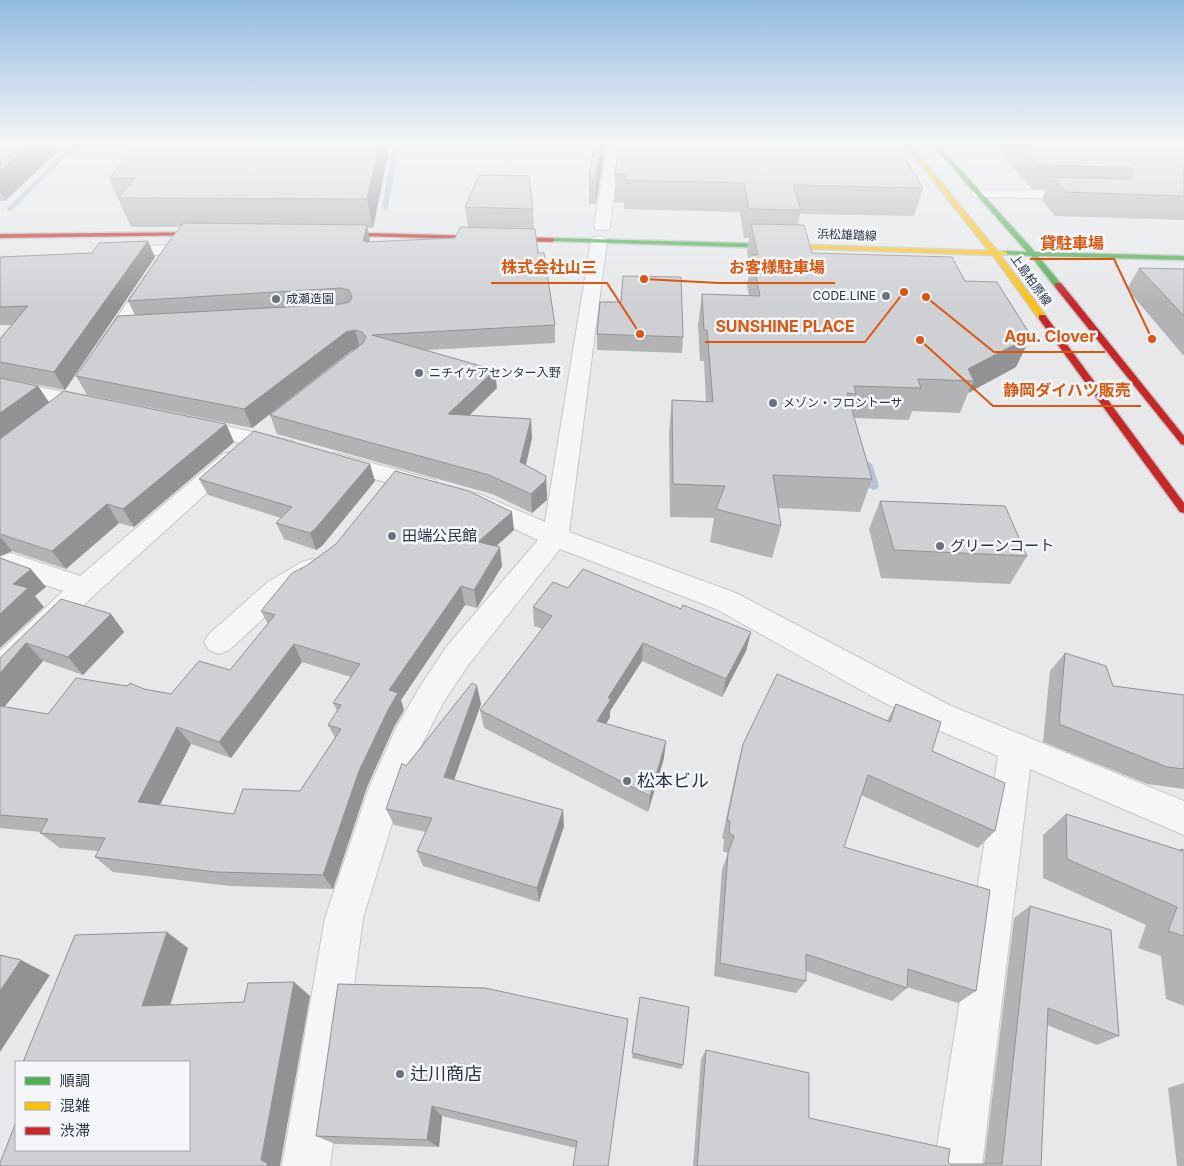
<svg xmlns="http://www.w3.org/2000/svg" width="1184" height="1166" font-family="Inter,'Noto Sans JP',sans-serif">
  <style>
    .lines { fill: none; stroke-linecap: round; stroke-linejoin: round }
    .stream { fill: #b4c4d5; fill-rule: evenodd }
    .street-casing { stroke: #c4c6c8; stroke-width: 2 }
    .fast-casing { stroke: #c4c6c8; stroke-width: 3 }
    .slow-casing { stroke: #c4c6c8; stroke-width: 3 }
    .jam-casing { stroke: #c4c6c8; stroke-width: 3 }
    .street { fill: #f5f6f7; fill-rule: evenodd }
    .fast { fill: #4caf50; fill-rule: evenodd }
    .slow { fill: #ffc107; fill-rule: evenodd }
    .jam { fill: #c62828; fill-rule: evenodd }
    .wall { fill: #b1b3b5; fill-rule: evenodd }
    .shaded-wall { fill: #909294 }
    .building { fill: #ced0d3; stroke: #909294; fill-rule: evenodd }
    .poi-dot { fill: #6c737f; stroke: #f4f6f9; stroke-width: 2 }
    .labels { text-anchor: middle; stroke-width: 5; stroke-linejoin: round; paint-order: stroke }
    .far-street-label { font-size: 12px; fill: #2b3445; stroke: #f4f6f9 }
    .far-poi-label { font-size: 12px; fill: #2b3445; stroke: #f4f6f9; text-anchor: start }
    .poi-label { font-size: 15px; fill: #2b3445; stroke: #f4f6f9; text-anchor: start }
    .near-poi-label { font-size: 18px; fill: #2b3445; stroke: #f4f6f9; text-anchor: start }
    .leader { fill: none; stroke: #df570f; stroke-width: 2 }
    .callout-dot { fill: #df570f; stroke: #f4f6f9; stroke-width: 2 }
    .callout-label { font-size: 16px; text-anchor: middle; font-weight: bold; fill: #df570f; stroke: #f4f6f9; stroke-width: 5; stroke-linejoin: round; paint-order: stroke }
  </style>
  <rect width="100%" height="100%" fill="#e6e8ea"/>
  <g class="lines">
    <path class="stream" d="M 74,142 L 81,142 L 11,211 L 7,211 L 7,209 Z
      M 394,142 L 400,142 L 388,208 L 385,210 L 382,208 Z
      M 867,461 L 872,464 L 879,486 L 877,489 L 873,490 L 867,486 L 862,464 Z"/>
    <g class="street-casing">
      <path id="street" d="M 608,142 L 620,142 L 610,227 L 608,230 L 596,230 L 594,227 Z
        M 978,190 L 1083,191 L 1088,192 L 1090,195 L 1088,198 L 1083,199 L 973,197 L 971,194 L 973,191 Z
        M 599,236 L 605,238 L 607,241 L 569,532 L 736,593 L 951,706 L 1184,801 L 1184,835 L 1030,769 L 982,1166 L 934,1166 L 998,756 L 929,726 L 870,695 L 716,609 L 560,549 L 469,664 L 443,703 L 422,744 L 403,788 L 363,918 L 330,1166 L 282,1166 L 325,918 L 369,788 L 396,728 L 421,685 L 447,646 L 538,540 L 468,507 L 465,501 L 468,495 L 477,493 L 545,522 L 591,241 L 593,238 Z
        M 171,245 L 177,247 L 179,250 L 177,253 L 116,258 L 110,256 L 108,253 L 110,250 L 116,248 Z
        M 153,273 L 159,274 L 162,278 L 117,346 L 114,350 L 107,352 L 100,350 L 97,346 L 147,274 Z
        M 0,379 L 102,400 L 105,405 L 102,410 L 94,411 L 0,391 Z
        M 192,418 L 292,441 L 295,446 L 292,451 L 284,453 L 184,430 L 181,425 L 184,420 Z
        M 231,452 L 239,454 L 243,459 L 239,464 L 93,596 L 11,680 L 0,684 L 0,651 L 63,591 L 2,570 L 0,559 L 2,556 L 11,553 L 80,576 L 223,454 Z
        M 335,453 L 435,480 L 438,486 L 435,492 L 426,494 L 327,465 L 323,460 L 327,455 Z
        M 312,559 L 322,562 L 326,569 L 322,576 L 313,583 L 288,596 L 229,650 L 219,654 L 209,650 L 204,642 L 209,634 L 268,582 L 302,562 Z"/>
    </g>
    <g class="fast-casing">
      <path id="fast" d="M 930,142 L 935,142 L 1035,252 L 1184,256 L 1184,260 L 1038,256 L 1062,285 L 1055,287 L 1031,256 L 1003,254 L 1002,253 L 1005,251 L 1027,252 Z
        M 552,238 L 772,244 L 775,246 L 772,248 L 550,241 L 549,240 Z"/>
    </g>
    <g class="slow-casing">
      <path id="slow" d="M 903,142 L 908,142 L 997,251 L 1007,252 L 1007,254 L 1000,255 L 1045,315 L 1045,319 L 1039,319 L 993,255 L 770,247 L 770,245 L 772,244 L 989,251 Z"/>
    </g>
    <g class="jam-casing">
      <path id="jam" d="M 215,232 L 215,234 L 213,235 L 0,238 L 0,234 Z
        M 331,232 L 552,238 L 555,240 L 552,242 L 329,235 L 329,233 Z
        M 1055,283 L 1061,283 L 1184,436 L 1184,445 L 1181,444 L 1055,287 Z
        M 1039,315 L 1045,315 L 1184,503 L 1184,513 L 1180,512 L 1039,319 Z"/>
    </g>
    <use href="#street" class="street"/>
    <use href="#fast" class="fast"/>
    <use href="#slow" class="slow"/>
    <use href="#jam" class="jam"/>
  </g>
  <path class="wall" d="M 0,142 L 58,151 L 5,201 L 0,201 Z
    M 592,142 L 606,142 L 596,204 L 589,204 L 589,176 L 594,148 Z
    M 619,142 L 923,188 L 914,216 L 800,214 L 798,225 L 812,253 L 965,281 L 1031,336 L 1016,367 L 968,393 L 960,413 L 912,411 L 909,420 L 854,418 L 872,479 L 860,512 L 778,508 L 781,526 L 772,558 L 710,542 L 714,518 L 670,517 L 669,432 L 672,400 L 706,401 L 704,361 L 700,361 L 698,325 L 702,294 L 749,296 L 747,285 L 750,268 L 747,252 L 749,238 L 744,238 L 740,212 L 624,209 L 624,202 L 615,203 L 615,175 Z
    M 991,142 L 1184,142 L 1184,220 L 1055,216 L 1042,200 L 1046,189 L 1032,189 Z
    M 388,155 L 373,228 L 367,228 L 370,242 L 455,238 L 468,227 L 465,207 L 533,209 L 534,229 L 538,253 L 555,325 L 555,343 L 427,350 L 497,388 L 469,416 L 532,438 L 526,465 L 547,495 L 547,500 L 532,513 L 492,494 L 277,434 L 270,415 L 354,350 L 351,351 L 252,428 L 87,395 L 76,376 L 135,315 L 128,301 L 181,227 L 131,227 L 109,179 Z
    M 0,257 L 155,257 L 65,390 L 7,379 L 38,386 L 49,402 L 226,424 L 234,442 L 134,527 L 119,523 L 66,569 L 12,551 L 0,556 L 0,339 L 12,325 L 0,325 Z
    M 1139,268 L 1184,269 L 1184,355 L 1183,355 L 1127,289 Z
    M 597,334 L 683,337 L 682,353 L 597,350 Z
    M 199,479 L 375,481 L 322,546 L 316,550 L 284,539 L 276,523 L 281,518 L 208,495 Z
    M 880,501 L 1027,556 L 1010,584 L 881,578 L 869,529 Z
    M 514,530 L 496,546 L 502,566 L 477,608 L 465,605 L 401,700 L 404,710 L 394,727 L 367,787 L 333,889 L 230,886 L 113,872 L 95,857 L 98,851 L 60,848 L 40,833 L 41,832 L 0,828 L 0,658 L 61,599 L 111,614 L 124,632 L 83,675 L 43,661 L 4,707 L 48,714 L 144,689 L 171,694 L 230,670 L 268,624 L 261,611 ZM 302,662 L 351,677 L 333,703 L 337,711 L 328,725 L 335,738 L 300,791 L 234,814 L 160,805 L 191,744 L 231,758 Z
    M 568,588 L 681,609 L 751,632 L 746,651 L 722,697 L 642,661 L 610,711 L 610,717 L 606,724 L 664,758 L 648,812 L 484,728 L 480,710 L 542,629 L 534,626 L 533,607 Z
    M 1065,653 L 1113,686 L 1184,695 L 1184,789 L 1147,784 L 1043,742 L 1050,671 Z
    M 477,686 L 481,704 L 454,780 L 564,826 L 539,902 L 423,866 L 417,851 L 426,832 L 394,825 L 386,809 L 406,766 Z
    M 896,704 L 932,751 L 995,831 L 978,848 L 861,795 L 844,847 L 976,991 L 958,1003 L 907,987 L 907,988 L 892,1001 L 806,971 L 806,981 L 796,993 L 714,976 L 722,870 L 728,853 L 723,851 L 724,839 L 722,838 L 738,763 L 743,744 L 887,721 Z
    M 1066,814 L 1179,850 L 1181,849 L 1184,850 L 1184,1006 L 1166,999 L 1161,956 L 1138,948 L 1146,925 L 1043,878 L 1043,835 Z
    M 1030,906 L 1119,1036 L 1097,1045 L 1047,1025 L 1041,1166 L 693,1166 L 701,1059 L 706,1050 L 809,1118 L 948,1162 L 950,1164 L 984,1164 L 1014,918 Z
    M 639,1002 L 683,1065 L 681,1069 L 632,1058 Z
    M 628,1019 L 576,1148 L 442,1116 L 439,1147 L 335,1144 L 316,1136 Z
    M 1184,1083 L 1184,1166 L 1177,1166 L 1168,1088 Z"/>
  <path class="shaded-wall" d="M 33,142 L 53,142 L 58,151 L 5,201 L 0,191 L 0,171 Z
    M 380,142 L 386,142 L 388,155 L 373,228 L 367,199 Z
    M 602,142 L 606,142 L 596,204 L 596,175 Z
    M 367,225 L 370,241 L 368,252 L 363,241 Z
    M 148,241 L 155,257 L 65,390 L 54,372 Z
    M 355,330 L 360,348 L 351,351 L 252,428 L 244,409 L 346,332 Z
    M 1031,336 L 1016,367 L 968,393 L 974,381 L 968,369 Z
    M 495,370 L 497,388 L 451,433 L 448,414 Z
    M 38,386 L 50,404 L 0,441 L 0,413 Z
    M 531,419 L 532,438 L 522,481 L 520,462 Z
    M 226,424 L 234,442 L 134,527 L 123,509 Z
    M 370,464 L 375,481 L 322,546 L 316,550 L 310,533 Z
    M 546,476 L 547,495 L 547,500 L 532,513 L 531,494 Z
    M 107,504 L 119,523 L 66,569 L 52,551 Z
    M 512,512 L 514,530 L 481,560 L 478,542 Z
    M 0,537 L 12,551 L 0,556 Z
    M 500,547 L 502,566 L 477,608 L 474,590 Z
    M 31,569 L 46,587 L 35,596 L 44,607 L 0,648 L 0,614 L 13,584 Z
    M 461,586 L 465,605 L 401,700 L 404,710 L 394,727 L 367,787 L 333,889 L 323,875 L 359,771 L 389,690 Z
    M 111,614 L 124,632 L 83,675 L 68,657 Z
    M 751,632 L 746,651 L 722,697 L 726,679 Z
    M 26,643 L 43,661 L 0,712 L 0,673 Z
    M 643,643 L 642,661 L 610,711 L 610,717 L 597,739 L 597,721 L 608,698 Z
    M 294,644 L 302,662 L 231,758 L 219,742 Z
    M 477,686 L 481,704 L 449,794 L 444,777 Z
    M 177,727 L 191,744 L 153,818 L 138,802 Z
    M 666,741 L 664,758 L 648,812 L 650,796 Z
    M 563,810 L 564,826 L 539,902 L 537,888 Z
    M 167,932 L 188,948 L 166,1019 L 142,1006 Z
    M 21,960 L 50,975 L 0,1052 L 0,991 Z
    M 294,982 L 310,996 L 280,1166 L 281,1166 L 267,1166 L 261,1160 Z
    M 432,1106 L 442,1116 L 439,1147 L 427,1140 Z"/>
  <path class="building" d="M 0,142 L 33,142 L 0,171 Z
    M 268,142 L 380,142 L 367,199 L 118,198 L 135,178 L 109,179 L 135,147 L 268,143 Z
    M 595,142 L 602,142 L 596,175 L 589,176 Z
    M 619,142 L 896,142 L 923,188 L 793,185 L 801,210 L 749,209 L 744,183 L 625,180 L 625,174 L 615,175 Z
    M 1019,142 L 1184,142 L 1184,196 L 1066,192 L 1052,177 L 1126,179 L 1132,177 L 1134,172 L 1131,168 L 1125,167 L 1041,166 Z
    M 479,175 L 529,176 L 533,209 L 465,207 Z
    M 184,223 L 367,225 L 363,241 L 366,241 L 365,242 L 455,238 L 460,227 L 535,229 L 538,253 L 544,253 L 555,325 L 372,335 L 495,370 L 448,414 L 531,419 L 520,462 L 546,476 L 545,481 L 531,494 L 489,475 L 270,415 L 363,343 L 366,337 L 362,332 L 355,330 L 346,332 L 244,409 L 76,376 L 118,316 L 341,304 L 349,302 L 352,297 L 349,290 L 341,288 L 128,301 L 172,237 Z
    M 751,224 L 804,225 L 812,253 L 952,257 L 965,281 L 997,282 L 1031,336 L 968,369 L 974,381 L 918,379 L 921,388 L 854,386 L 856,394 L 847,393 L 872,479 L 773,475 L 781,526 L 716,509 L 725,486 L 673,484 L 672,400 L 713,402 L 707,330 L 704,330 L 702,294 L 760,296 L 752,255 L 758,255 Z
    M 148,241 L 54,372 L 0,362 L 0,339 L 28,306 L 0,307 L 0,257 L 92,253 L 99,243 Z
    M 1139,268 L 1184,269 L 1184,316 Z
    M 623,276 L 681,277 L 683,337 L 597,334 L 600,302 L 621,302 Z
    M 0,378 L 38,386 L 0,413 Z
    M 64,391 L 226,424 L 123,509 L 107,504 L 52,551 L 0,534 L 0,439 Z
    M 254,431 L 370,464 L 315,529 L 310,533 L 276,523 L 292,507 L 199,479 Z
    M 395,471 L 469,491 L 512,512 L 478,542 L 500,547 L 474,590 L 461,586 L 389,690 L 398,693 L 388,710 L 359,771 L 323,875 L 216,872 L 95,857 L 105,838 L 40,833 L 48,819 L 0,815 L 0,706 L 48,714 L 76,678 L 127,686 L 130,683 L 144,689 L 171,694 L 199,661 L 230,670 L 275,615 L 261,611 L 292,573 L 306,566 L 336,544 ZM 294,644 L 360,664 L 333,703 L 341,705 L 328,725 L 341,729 L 300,791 L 243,789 L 234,814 L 138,802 L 177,727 L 219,742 Z
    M 880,501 L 1005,506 L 1027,556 L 894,550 Z
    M 0,558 L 31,569 L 13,584 L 28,588 L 0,614 Z
    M 583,569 L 681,609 L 683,605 L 751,632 L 726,679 L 643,643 L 608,698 L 611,699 L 597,721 L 666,741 L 650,796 L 480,710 L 552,616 L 533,607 L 553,582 L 568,588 Z
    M 61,599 L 111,614 L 68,657 L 26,643 L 0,673 L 0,658 Z
    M 1065,653 L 1106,666 L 1113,686 L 1184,695 L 1184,769 L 1167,767 L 1059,724 Z
    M 777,674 L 890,722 L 896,704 L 941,722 L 932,751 L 1005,783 L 995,831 L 868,775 L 844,847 L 990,890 L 976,991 L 908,969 L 907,988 L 806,954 L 806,981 L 720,963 L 728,853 L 734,836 L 729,833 L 730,821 L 727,820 L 743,744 Z
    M 472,683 L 477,686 L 444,777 L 563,810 L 537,888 L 417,851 L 432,818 L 386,809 L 402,763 L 406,766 Z
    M 1066,814 L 1182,851 L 1181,849 L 1184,850 L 1184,936 L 1168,931 L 1177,907 L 1067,859 Z
    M 1030,906 L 1111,930 L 1119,1036 L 1048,1008 L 1041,1166 L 697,1166 L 706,1050 L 809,1073 L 809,1118 L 950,1149 L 948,1162 L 950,1164 L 1002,1164 Z
    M 167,932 L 142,1006 L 244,1002 L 248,983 L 294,982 L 261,1160 L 267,1163 L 267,1166 L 0,1166 L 0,1163 L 16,1122 L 16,1150 L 189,1150 L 189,1062 L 23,1062 L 75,935 Z
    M 0,955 L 21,960 L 0,991 Z
    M 338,984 L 485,988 L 628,1019 L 608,1166 L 573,1166 L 577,1141 L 432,1106 L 427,1140 L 316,1136 Z
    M 640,997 L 689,1007 L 683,1065 L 632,1053 Z"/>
  <linearGradient id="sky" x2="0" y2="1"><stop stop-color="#93bae0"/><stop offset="0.47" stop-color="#f4f5f6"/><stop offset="1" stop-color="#f4f5f6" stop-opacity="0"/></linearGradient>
  <rect width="1184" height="305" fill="url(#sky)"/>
  <g class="poi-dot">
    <circle cx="886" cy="296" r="5"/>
    <circle cx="276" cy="299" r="5"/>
    <circle cx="419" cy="373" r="5"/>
    <circle cx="773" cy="403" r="5"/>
    <circle cx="392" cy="536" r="5"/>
    <circle cx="940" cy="546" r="5"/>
    <circle cx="627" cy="781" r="5"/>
    <circle cx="400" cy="1074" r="5"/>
  </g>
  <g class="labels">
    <g class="far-street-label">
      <text transform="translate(847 235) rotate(2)" y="4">浜松雄踏線</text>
      <text transform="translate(1031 280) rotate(54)" y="4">上島柏原線</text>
    </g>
    <g class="far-poi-label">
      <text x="876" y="300" text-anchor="end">CODE.LINE</text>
      <text x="286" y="303">成瀬造園</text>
      <text x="429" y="377">ニチイケアセンター入野</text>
      <text x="783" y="407">メゾン・フロントーサ</text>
    </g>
    <g class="poi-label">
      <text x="402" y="541">田端公民館</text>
      <text x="950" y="551">グリーンコート</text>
    </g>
    <g class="near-poi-label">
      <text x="637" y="787">松本ビル</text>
      <text x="410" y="1080">辻川商店</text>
    </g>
  </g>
  <path class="leader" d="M1152 339L1114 259H1030M640 334L607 283H491M644 279L719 283H835M904 292L865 342H705M926 297L994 352H1105M920 340L993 406H1141"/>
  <g class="callout-dot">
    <circle cx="1152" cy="339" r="5"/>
    <circle cx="640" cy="334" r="5"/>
    <circle cx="644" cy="279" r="5"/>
    <circle cx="904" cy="292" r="5"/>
    <circle cx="926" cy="297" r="5"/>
    <circle cx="920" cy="340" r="5"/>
  </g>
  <g class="callout-label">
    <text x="1072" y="249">貸駐車場</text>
    <text x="549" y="273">株式会社山三</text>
    <text x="777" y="273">お客様駐車場</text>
    <text x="785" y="332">SUNSHINE PLACE</text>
    <text x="1050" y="342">Agu. Clover</text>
    <text x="1067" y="396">静岡ダイハツ販売</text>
  </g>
  <rect x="15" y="1061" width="175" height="90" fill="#f4f6f9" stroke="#a4a8b1"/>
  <rect x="25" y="1077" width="25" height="8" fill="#4caf50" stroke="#a4a8b1"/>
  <text x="60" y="1086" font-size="15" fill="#2b3445">順調</text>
  <rect x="25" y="1102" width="25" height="8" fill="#ffc107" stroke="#a4a8b1"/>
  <text x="60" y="1111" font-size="15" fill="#2b3445">混雑</text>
  <rect x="25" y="1127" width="25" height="8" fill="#c62828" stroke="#a4a8b1"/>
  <text x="60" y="1136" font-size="15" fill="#2b3445">渋滞</text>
</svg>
